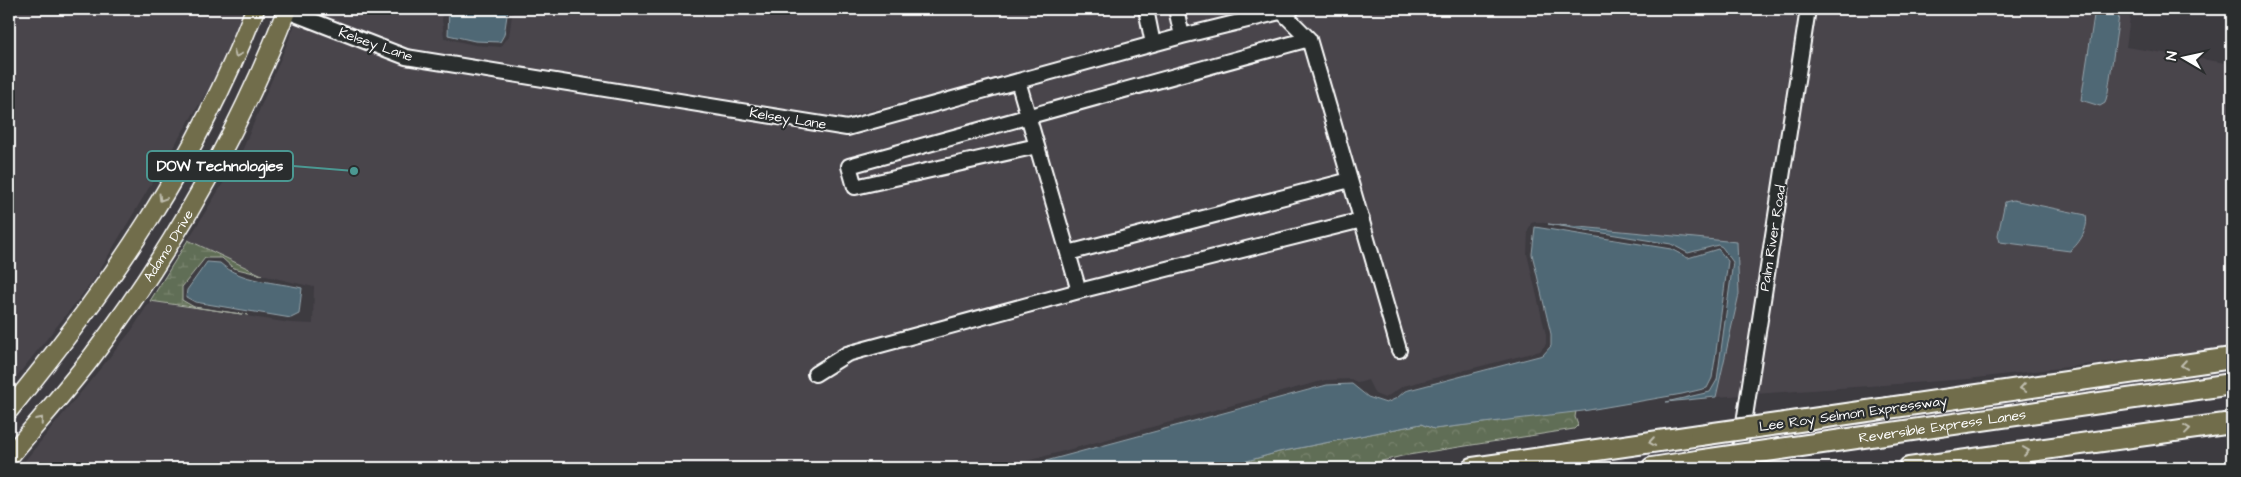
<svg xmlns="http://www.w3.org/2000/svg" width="2241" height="477" font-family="'Architects Daughter',sans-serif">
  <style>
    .built { fill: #4a454c; fill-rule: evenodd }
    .forest { fill: url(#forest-crowns); stroke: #b0b6aa }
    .wetland { fill: url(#wetland-marsh); stroke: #b0b6aa }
    .water { fill: #4f6874; stroke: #95a4ac }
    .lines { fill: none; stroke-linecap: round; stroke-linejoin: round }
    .minor-casing { stroke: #fff; stroke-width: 18 }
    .major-casing { stroke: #fff; stroke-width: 21 }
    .highway-casing { stroke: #fff; stroke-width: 24 }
    .minor { stroke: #2a2d2e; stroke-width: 14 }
    .major { stroke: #716d4b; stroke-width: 18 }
    .highway { stroke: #716d4b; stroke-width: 20 }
    .highway-bridge-casing { stroke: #fff; stroke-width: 24; stroke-linecap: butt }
    .highway-bridge { stroke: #716d4b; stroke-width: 20 }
    .oneway { stroke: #bfbdae }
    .labels { text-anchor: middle; stroke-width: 4.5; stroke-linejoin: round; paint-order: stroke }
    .street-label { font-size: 14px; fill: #fff; stroke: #2a2d2e }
    .leader { fill: none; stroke: #4b9892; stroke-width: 2 }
    .callout-dot { fill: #4b9892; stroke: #2a2d2e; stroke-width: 2 }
    .callout { fill: #2a2d2e; stroke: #4b9892; stroke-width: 2 }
    .callout-label { font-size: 15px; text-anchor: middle; font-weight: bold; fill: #fff }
  </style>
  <defs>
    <pattern id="forest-crowns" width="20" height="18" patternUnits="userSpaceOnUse" patternTransform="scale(1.25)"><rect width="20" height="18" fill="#616e56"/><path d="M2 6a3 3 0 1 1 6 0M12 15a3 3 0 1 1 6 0" fill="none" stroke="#79846f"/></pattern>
    <pattern id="wetland-marsh" width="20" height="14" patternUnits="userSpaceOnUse" patternTransform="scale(1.25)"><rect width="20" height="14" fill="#616e56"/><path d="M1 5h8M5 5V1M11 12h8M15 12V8" fill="none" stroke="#79846f"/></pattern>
  </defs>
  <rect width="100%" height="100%" fill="#3d3b40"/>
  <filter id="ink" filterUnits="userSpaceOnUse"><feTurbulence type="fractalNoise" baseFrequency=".02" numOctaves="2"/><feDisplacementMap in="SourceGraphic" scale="10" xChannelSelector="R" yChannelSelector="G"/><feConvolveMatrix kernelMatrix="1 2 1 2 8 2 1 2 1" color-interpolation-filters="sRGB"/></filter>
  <g filter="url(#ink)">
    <path class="built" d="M 9,9 L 243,9 L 222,66 L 93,281 L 9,386 Z
      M 301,9 L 443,9 L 442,19 L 444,38 L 474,45 L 501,47 L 509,36 L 513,9 L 1140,9 L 1146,40 L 992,82 L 831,120 L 408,51 Z
      M 1152,9 L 1170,9 L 1175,32 L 1158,37 Z
      M 1183,9 L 1269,9 L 1187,29 Z
      M 1315,9 L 1801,9 L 1742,395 L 1716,397 L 1739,294 L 1737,243 L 1535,222 L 1531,223 L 1528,231 L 1527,254 L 1546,335 L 1546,344 L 1540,351 L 1403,386 L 1385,398 L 1375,394 L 1368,380 L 1358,383 L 1351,379 L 1325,380 L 1001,468 L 19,468 L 132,330 L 150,301 L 290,323 L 313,324 L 314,287 L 262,275 L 188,240 L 240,156 L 297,20 L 405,62 L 846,133 L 1014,88 L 1021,113 L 847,161 L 849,188 L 1033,152 L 1072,288 L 845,349 L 807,372 L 814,381 L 850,359 L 1081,297 L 1358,227 L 1394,356 L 1406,354 L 1317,42 L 1313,32 L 1311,32 L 1292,14 Z
      M 1814,9 L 2095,9 L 2081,100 L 2108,92 L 2120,9 L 2131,9 L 2126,47 L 2232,64 L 2232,347 L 1968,379 L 1754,394 ZM 2008,201 L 2080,215 L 2086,215 L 1998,235 Z
      M 1279,18 L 1298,36 L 1033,110 L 1026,85 Z
      M 1305,46 L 1343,176 L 1072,246 L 1036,120 Z
      M 1024,124 L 1030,142 L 860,180 L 856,170 Z
      M 1346,187 L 1355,216 L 1083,285 L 1076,257 Z"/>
    <path class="forest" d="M 1576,411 L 1575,417 L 1578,425 L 1574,429 L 1402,456 L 1354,468 L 1222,468 L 1279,452 L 1421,424 L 1434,429 Z"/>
    <path class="wetland" d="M 188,240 L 262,275 L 233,268 L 222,258 L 205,258 L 182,287 L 182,300 L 194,307 L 248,315 L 150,301 Z"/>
    <path class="water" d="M 449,9 L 508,9 L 504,35 L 500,42 L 475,41 L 448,35 Z
      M 2095,9 L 2120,9 L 2108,92 L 2105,103 L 2100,106 L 2081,100 Z
      M 2013,200 L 2086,215 C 2089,228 2080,243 2070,251 L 2000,242 L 1998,235 L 2005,202 Z
      M 1548,224 L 1737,242 L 1739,294 L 1716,397 L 1666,402 L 1710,392 L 1717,380 L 1733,262 L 1722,247 L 1718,245 L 1688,253 L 1671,244 Z
      M 1535,227 L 1671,249 L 1688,258 L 1718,249 L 1728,261 L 1715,359 L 1712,378 L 1707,388 L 1682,394 L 1583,411 L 1434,429 L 1421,424 L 1279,452 L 1222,468 L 1020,468 L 1327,385 L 1352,384 L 1368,397 L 1386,403 L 1397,398 L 1405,391 L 1543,355 L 1551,346 L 1551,334 L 1532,254 Z
      M 207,262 L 220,263 C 241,282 276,282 302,288 L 299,314 L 291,318 L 195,302 L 186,297 L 187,290 Z"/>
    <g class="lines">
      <g class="minor-casing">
        <path id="minor" d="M 282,9 L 406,57 L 847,128 L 1182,36 L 1292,9
          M 1146,9 L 1153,44
          M 1176,9 L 1182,36
          M 1018,81 L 1068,253 L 1350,180 L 1309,39 L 1281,11
          M 1037,146 L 855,187 L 849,166 L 1309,39
          M 1350,180 L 1399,350
          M 1068,253 L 1079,291 L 1362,220
          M 815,374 L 847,354 L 1079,291
          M 1737,468 L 1808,9"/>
      </g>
      <g class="major-casing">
        <g id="major">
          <path d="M 9,410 C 112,284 196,162 255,9"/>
          <path id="s1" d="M 9,457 C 36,424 65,392 91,358 C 172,251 238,134 287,9"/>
        </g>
      </g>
      <g class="highway-casing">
        <g id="highway">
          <path d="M 1785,423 L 2232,358"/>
          <path id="s2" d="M 1780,449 L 2232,384"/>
          <path d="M 1473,468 L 1700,435"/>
          <path d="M 1652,468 L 1697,461"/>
          <path d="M 1909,468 L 2232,423"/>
        </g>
      </g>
      <use href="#minor" class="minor"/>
      <use href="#major" class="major"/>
      <use href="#highway" class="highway"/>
      <g class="highway-bridge-casing">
        <path id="highway-bridge" d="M 1700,435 L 1785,423
          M 1697,461 L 1780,449"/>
      </g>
      <use href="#highway-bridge" class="highway-bridge"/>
    </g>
    <defs><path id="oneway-chevron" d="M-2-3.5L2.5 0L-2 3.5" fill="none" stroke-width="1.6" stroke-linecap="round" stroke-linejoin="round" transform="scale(1.25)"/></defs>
    <g class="oneway">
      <use href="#oneway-chevron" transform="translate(237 54) rotate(115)"/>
      <use href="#oneway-chevron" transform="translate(162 198) rotate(121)"/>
      <use href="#oneway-chevron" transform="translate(2184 365) rotate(172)"/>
      <use href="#oneway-chevron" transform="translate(2023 388) rotate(172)"/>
      <use href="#oneway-chevron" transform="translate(40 420) rotate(-50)"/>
      <use href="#oneway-chevron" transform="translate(2187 429) rotate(-7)"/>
      <use href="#oneway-chevron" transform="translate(1652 442) rotate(172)"/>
      <use href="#oneway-chevron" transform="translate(2026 451) rotate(-8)"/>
    </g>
  </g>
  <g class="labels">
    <g class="street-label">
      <text transform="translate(376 44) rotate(19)" y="5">Kelsey Lane</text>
      <text transform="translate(788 118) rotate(9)" y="5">Kelsey Lane</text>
      <text transform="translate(1772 238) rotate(-81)" y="5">Palm River Road</text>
      <text dy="5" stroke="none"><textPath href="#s1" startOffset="265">Adamo Drive</textPath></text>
      <text transform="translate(1853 413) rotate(-8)" y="5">Lee Roy Selmon Expressway</text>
      <text dy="5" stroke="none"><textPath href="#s2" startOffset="164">Reversible Express Lanes</textPath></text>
    </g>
  </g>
  <path class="leader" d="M354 171L293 166"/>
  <circle class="callout-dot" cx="354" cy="171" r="5"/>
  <rect class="callout" x="147" y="151" width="146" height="30" rx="5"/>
  <g class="callout-label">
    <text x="220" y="171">DOW Technologies</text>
  </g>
  <rect width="2241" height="477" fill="none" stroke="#2a2d2e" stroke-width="30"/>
  <rect x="15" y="15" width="2211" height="447" fill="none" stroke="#fff" stroke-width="2" filter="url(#ink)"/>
  <g transform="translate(2184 58) rotate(279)" stroke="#2a2d2e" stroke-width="4" paint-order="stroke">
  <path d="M0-4L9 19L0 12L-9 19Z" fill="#ffffff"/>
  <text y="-8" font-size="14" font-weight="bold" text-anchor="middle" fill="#ffffff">N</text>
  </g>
</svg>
